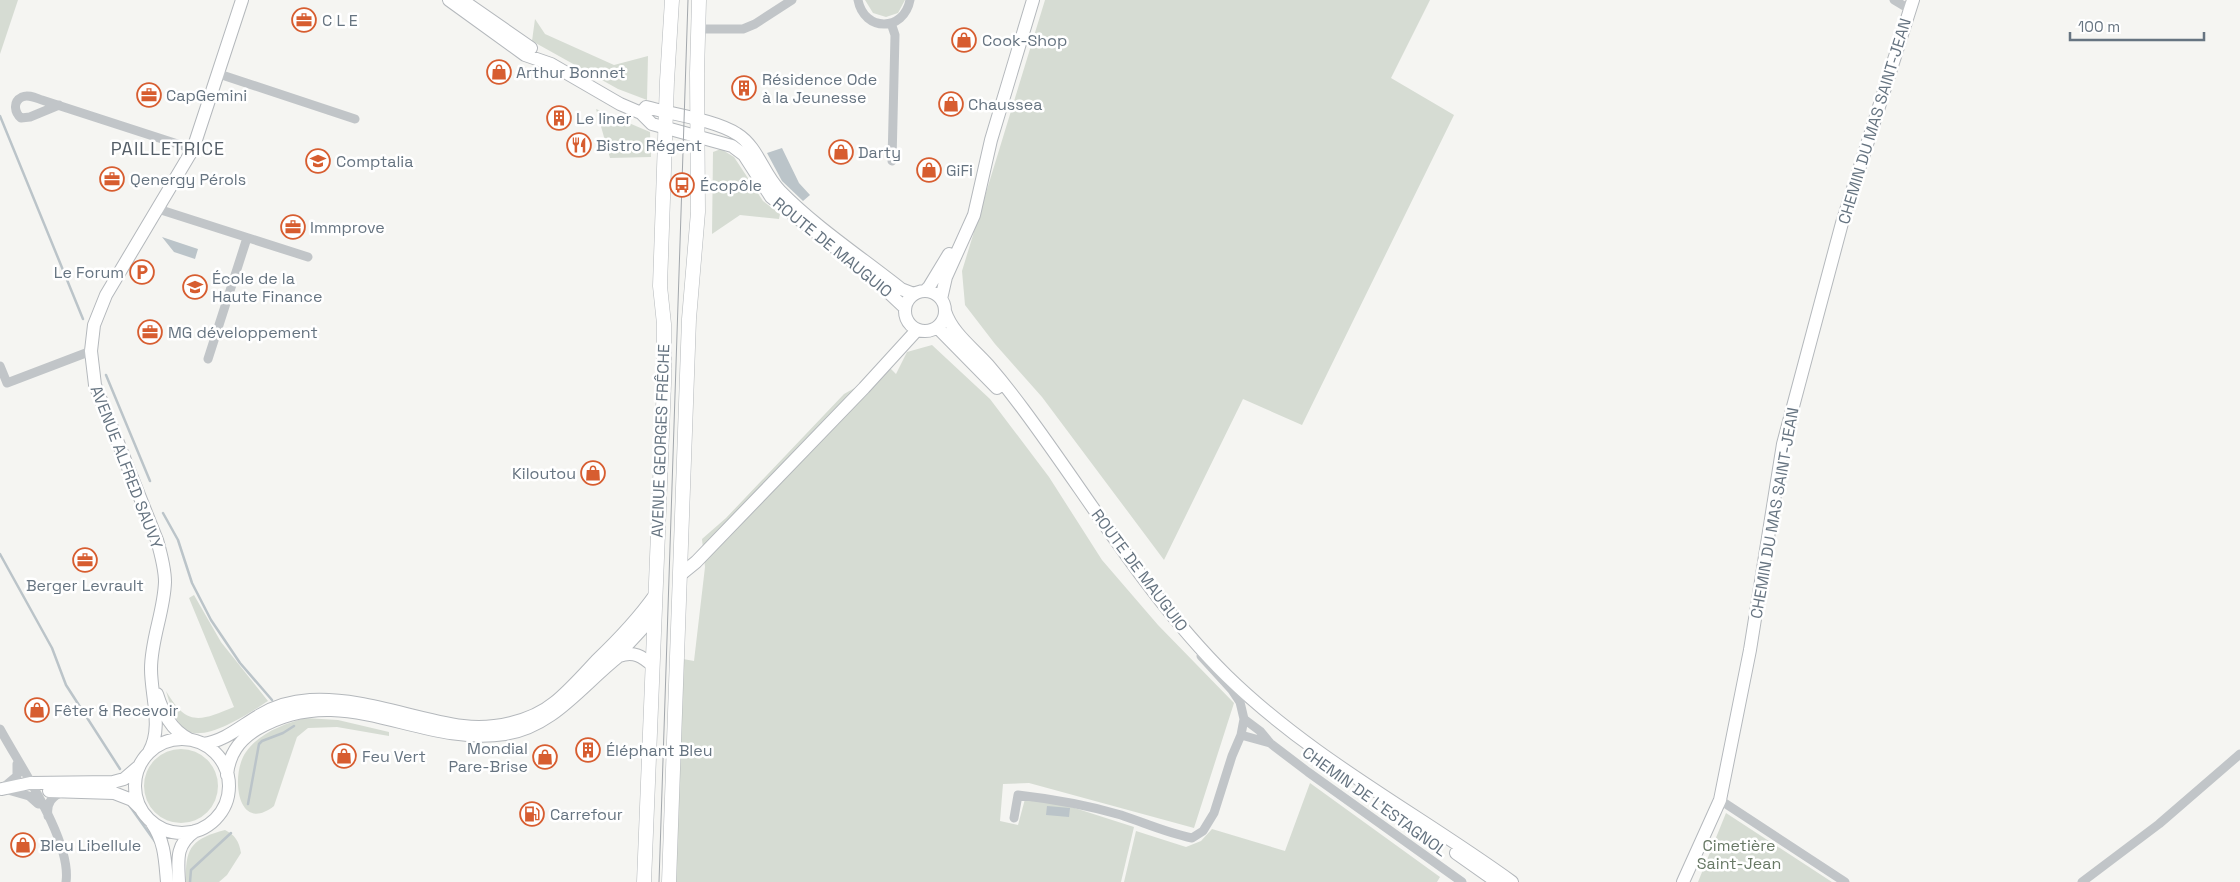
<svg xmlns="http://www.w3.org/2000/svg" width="2240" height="882" font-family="'Space Grotesk',sans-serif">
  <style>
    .green { fill: #d6dcd3 }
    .water { fill: #bbc4c9 }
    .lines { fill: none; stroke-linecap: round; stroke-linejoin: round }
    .stream { stroke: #bbc4c9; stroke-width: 2.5 }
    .secondary-casing { stroke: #b4b8bc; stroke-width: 14 }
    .primary-casing { stroke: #b4b8bb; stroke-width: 15 }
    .street { stroke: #c1c5c8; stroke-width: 9 }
    .secondary { stroke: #fff; stroke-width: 12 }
    .primary { stroke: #fff; stroke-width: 14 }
    .tram { stroke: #a2a7ac; stroke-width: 1 }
    .labels { text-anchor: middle; stroke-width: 5; stroke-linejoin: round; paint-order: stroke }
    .poi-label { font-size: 16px; fill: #667481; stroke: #fff; text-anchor: start }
    .street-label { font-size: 16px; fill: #667481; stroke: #fff }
    .park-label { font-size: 16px; fill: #687965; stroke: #fff }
    .neighbourhood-label { font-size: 18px; letter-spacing: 1px; fill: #545e67; stroke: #fff }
  </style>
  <rect width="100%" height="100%" fill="#f5f5f2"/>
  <path class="green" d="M 0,0 L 18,0 L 0,54 Z
    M 865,0 L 905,0 L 898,13 L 886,17 L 873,13 Z
    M 1045,0 L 1430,0 L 1391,78 L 1454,115 L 1302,425 L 1243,399 L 1164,560 L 1042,397 L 995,344 L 965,305 L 962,271 Z
    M 535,19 L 545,34 L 614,65 L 648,56 L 647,100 L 618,89 L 532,41 Z
    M 596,109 L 650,132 L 651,157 L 610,158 Z
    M 721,149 L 734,157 L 763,201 L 780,214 L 779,219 L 740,215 L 712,234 L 713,152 Z
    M 932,345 L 990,399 L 1049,477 L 1102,560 L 1158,625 L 1234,703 L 1194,828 L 1029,783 L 1003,784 L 1000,821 L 1018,825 L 1025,799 L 1059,803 L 1134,827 L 1121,882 L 673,882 L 683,659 L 694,661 L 705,567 L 702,539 L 726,518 L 844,394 L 860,385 L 884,362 L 896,374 L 907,352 Z
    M 194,595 L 221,642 L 268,701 C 251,712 203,745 184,729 C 174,719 170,704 166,691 C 187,727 200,721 234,707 L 189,598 Z
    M 305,718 L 338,720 L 389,732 L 389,736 L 337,727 L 308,728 L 297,737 L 274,806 C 237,835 230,774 246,752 C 259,733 284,724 305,718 Z
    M144 786a37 37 0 1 1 74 0a37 37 0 1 1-74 0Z
    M 1310,783 L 1440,877 L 1437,882 L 1124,882 L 1136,831 L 1186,847 L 1201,841 L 1212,829 L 1285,851 Z
    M 1726,813 L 1832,882 L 1698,882 Z
    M 225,830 C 235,835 239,841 241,853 L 227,875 L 219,882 L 186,882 C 185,848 191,839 225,830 Z"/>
  <path class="water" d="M 782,148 L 799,183 L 810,195 L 803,201 L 782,181 L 767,153 Z
    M 162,237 L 198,249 L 195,259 L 174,252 Z
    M 1047,806 L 1070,808 L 1069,817 L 1046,815 Z"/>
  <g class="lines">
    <path class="stream" d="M 0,116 L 83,319
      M 106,375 L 150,481
      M 163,513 L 178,540 L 192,583 L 211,620 L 240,663 L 272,700
      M 0,554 L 52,648 L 66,685 L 120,769
      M 248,804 L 259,744 L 262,741 L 283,733 L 294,726
      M 129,805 L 156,843
      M 190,882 L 191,870 L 231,833"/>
    <g class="secondary-casing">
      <path id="secondary" d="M 449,0 L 525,55 L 551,64 L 620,104 L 641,113 L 652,124 L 732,146 L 744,155 L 771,197 L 872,277 L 905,308
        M 462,0 L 531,48
        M 641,113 L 646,107 C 671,114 716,120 737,134 C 758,147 763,174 780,191 C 814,226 862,258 901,289 L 914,294
        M905 311a20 20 0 1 1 40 0a20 20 0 1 1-40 0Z
        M 925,291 L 929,287 L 949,254
        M 941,299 L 946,277 L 974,215 L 991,140 L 1033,0
        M 945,311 C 952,333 973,348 988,365 C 1000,379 1012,394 1023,409 C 1090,499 1147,597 1227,676 C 1312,759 1417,813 1512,882
        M 937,327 L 997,388
        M 680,575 L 696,562 L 864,388 L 917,330
        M 615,658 L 654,616
        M 157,694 C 163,713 171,730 189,739
        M135 786a47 47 0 1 1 94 0a47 47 0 1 1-94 0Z
        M 203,744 C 225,741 241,726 260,715 C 275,706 293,701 310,700 C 363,697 412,719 463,726 C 492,730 531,722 554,703 C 569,691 583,675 597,660 C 618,640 638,619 655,595
        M 149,752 C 163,728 151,696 151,669 C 151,639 164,612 165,582 C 165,568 161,554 157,540 L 95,385 L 91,351 L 94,325 L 106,295 L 193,149 L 242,0
        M 227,775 C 229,754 239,740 257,729 C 344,678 417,747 505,734 C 553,727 582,685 619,656 C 634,651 642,656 653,666
        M 2,789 L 30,783 L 113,782 L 124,779 L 138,767
        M 49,791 L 114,793 L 132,800 L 141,809
        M 152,823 C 165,842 165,860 167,882
        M 1456,853 L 1497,882
        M 179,882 C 178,860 175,845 195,831
        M 1683,882 L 1720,800 L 1750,650 L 1783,444 L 1842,223 L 1913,0"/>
    </g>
    <g class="primary-casing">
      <path id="primary" d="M 644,882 L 664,383 L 664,324 L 660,286 L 667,81 L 672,0
        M 669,882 L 689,319 L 698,212 L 697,73 L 699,0"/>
    </g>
    <path class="street" d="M 858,0 C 864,32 904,32 910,0
      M 1894,0 L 1909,9
      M 891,23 L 895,35 L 892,161
      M 699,29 L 743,29 L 755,24 L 792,0
      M 219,74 L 355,119
      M 59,105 L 30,117 L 21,118 C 15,113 12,102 22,97 C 28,94 36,98 42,100 L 193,149
      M 158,209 L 308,257
      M 208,359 L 247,238
      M 0,366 L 7,383 L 91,351
      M 1244,719 L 1260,731 L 1270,743 L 1308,772 L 1462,882
      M 0,729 C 20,766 72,841 66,882
      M 1241,735 L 1270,743
      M 4,787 L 17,776 L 17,764
      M 8,790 L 29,796 L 38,804
      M 1720,800 L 1845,882
      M 48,816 C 46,803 52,796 63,792
      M 1014,818 L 1018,795 C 1053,799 1087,805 1121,815 C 1145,823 1167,833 1192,838 L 1203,831 L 1214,813 L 1232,756 L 1241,735 L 1244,719 L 1240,702 L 1232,690 L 1201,656
      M 2082,882 L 2159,824 L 2240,754"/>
    <use href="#secondary" class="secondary"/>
    <use href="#primary" class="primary"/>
    <path class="tram" d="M 659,882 L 688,0"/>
  </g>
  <defs>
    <g id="office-ring" transform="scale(1.25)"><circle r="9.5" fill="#fff" stroke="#d75d30" stroke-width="1.5"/><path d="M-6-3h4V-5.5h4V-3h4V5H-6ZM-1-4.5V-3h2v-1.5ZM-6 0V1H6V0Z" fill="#d75d30"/></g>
    <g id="shop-ring" transform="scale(1.25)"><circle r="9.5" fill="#fff" stroke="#d75d30" stroke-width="1.5"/><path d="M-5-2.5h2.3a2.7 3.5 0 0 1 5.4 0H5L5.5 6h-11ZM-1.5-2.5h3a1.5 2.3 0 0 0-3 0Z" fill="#d75d30"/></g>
    <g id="building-ring" transform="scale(1.25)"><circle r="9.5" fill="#fff" stroke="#d75d30" stroke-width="1.5"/><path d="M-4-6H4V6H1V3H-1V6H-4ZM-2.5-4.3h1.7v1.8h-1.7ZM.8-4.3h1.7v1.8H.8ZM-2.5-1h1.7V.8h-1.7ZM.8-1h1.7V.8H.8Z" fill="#d75d30"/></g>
    <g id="restaurant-ring" transform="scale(1.25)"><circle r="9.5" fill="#fff" stroke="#d75d30" stroke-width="1.5"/><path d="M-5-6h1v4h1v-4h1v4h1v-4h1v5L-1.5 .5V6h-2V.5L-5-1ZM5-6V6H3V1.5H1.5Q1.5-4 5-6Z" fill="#d75d30"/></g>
    <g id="university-ring" transform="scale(1.25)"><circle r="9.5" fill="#fff" stroke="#d75d30" stroke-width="1.5"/><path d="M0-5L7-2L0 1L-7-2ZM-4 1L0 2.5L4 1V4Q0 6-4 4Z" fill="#d75d30"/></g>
    <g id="bus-ring" transform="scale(1.25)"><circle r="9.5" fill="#fff" stroke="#d75d30" stroke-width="1.5"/><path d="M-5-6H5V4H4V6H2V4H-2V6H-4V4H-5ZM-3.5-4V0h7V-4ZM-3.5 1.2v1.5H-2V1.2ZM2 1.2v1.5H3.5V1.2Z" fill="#d75d30"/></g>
    <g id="parking-ring" transform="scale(1.25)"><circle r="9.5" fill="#fff" stroke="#d75d30" stroke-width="1.5"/><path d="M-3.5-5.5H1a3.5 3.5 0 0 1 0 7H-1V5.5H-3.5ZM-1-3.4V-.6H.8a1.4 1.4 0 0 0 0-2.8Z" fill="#d75d30"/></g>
    <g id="fuel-ring" transform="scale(1.25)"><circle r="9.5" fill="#fff" stroke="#d75d30" stroke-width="1.5"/><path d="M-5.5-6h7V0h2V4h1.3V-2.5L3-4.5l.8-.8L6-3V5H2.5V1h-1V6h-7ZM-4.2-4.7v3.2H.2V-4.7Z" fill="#d75d30"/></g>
  </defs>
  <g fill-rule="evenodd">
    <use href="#office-ring" x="304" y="20"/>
    <use href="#shop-ring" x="964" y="40"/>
    <use href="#shop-ring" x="499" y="72"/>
    <use href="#building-ring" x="744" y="88"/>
    <use href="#office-ring" x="149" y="95"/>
    <use href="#shop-ring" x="951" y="104"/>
    <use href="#building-ring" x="559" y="118"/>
    <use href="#restaurant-ring" x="579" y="145"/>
    <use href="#shop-ring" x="841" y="152"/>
    <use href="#university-ring" x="318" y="161"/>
    <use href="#shop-ring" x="929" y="170"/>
    <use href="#office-ring" x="112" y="179"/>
    <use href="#bus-ring" x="682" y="185"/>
    <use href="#office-ring" x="293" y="227"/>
    <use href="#parking-ring" x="142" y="272"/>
    <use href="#university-ring" x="195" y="287"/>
    <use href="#office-ring" x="150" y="332"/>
    <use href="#shop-ring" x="593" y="473"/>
    <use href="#office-ring" x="85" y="560"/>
    <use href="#shop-ring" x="37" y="710"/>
    <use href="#building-ring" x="588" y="750"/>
    <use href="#shop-ring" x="344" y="756"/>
    <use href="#shop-ring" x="545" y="757"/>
    <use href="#fuel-ring" x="532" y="814"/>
    <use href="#shop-ring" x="23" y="845"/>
  </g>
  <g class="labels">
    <g class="poi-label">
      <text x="322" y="26">C L E</text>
      <text x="982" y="46">Cook-Shop</text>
      <text x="516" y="78">Arthur Bonnet</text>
      <text x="762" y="85">Résidence Ode<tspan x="762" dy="18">à la Jeunesse</tspan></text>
      <text x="166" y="101">CapGemini</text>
      <text x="968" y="110">Chaussea</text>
      <text x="576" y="124">Le liner</text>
      <text x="596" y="151">Bistro Régent</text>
      <text x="858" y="158">Darty</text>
      <text x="336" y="167">Comptalia</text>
      <text x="946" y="176">GiFi</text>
      <text x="130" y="185">Qenergy Pérols</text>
      <text x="700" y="191">Écopôle</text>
      <text x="310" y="233">Immprove</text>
      <text x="124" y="278" text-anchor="end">Le Forum</text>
      <text x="212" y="284">École de la<tspan x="212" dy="18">Haute Finance</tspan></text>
      <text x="168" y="338">MG développement</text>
      <text x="576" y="479" text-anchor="end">Kiloutou</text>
      <text x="85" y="591" text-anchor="middle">Berger Levrault</text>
      <text x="54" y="716">Fêter &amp; Recevoir</text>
      <text x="528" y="754" text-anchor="end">Mondial<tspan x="528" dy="18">Pare-Brise</tspan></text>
      <text x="606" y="756">Éléphant Bleu</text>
      <text x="362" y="762">Feu Vert</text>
      <text x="550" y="820">Carrefour</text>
      <text x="40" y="851">Bleu Libellule</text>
    </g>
    <g class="street-label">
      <text transform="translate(1874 121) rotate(-73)" y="6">CHEMIN DU MAS SAINT-JEAN</text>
      <text transform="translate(833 247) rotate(39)" y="6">ROUTE DE MAUGUIO</text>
      <text transform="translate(660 441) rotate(-88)" y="6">AVENUE GEORGES FRÊCHE</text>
      <text transform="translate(127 467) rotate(69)" y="6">AVENUE ALFRED SAUVY</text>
      <text transform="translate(1774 513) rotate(-80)" y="6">CHEMIN DU MAS SAINT-JEAN</text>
      <text transform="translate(1140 570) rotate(53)" y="6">ROUTE DE MAUGUIO</text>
      <text transform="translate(1375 801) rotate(36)" y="6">CHEMIN DE L'ESTAGNOL</text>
    </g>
    <g class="park-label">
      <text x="1739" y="851">Cimetière<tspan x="1739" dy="18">Saint-Jean</tspan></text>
    </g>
    <g class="neighbourhood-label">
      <text x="168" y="155">PAILLETRICE</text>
    </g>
  </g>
  <path d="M2070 32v8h134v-8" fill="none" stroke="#667481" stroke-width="2.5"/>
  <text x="2078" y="32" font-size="15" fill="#667481" stroke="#ffffff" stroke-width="4" paint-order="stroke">100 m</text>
</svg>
